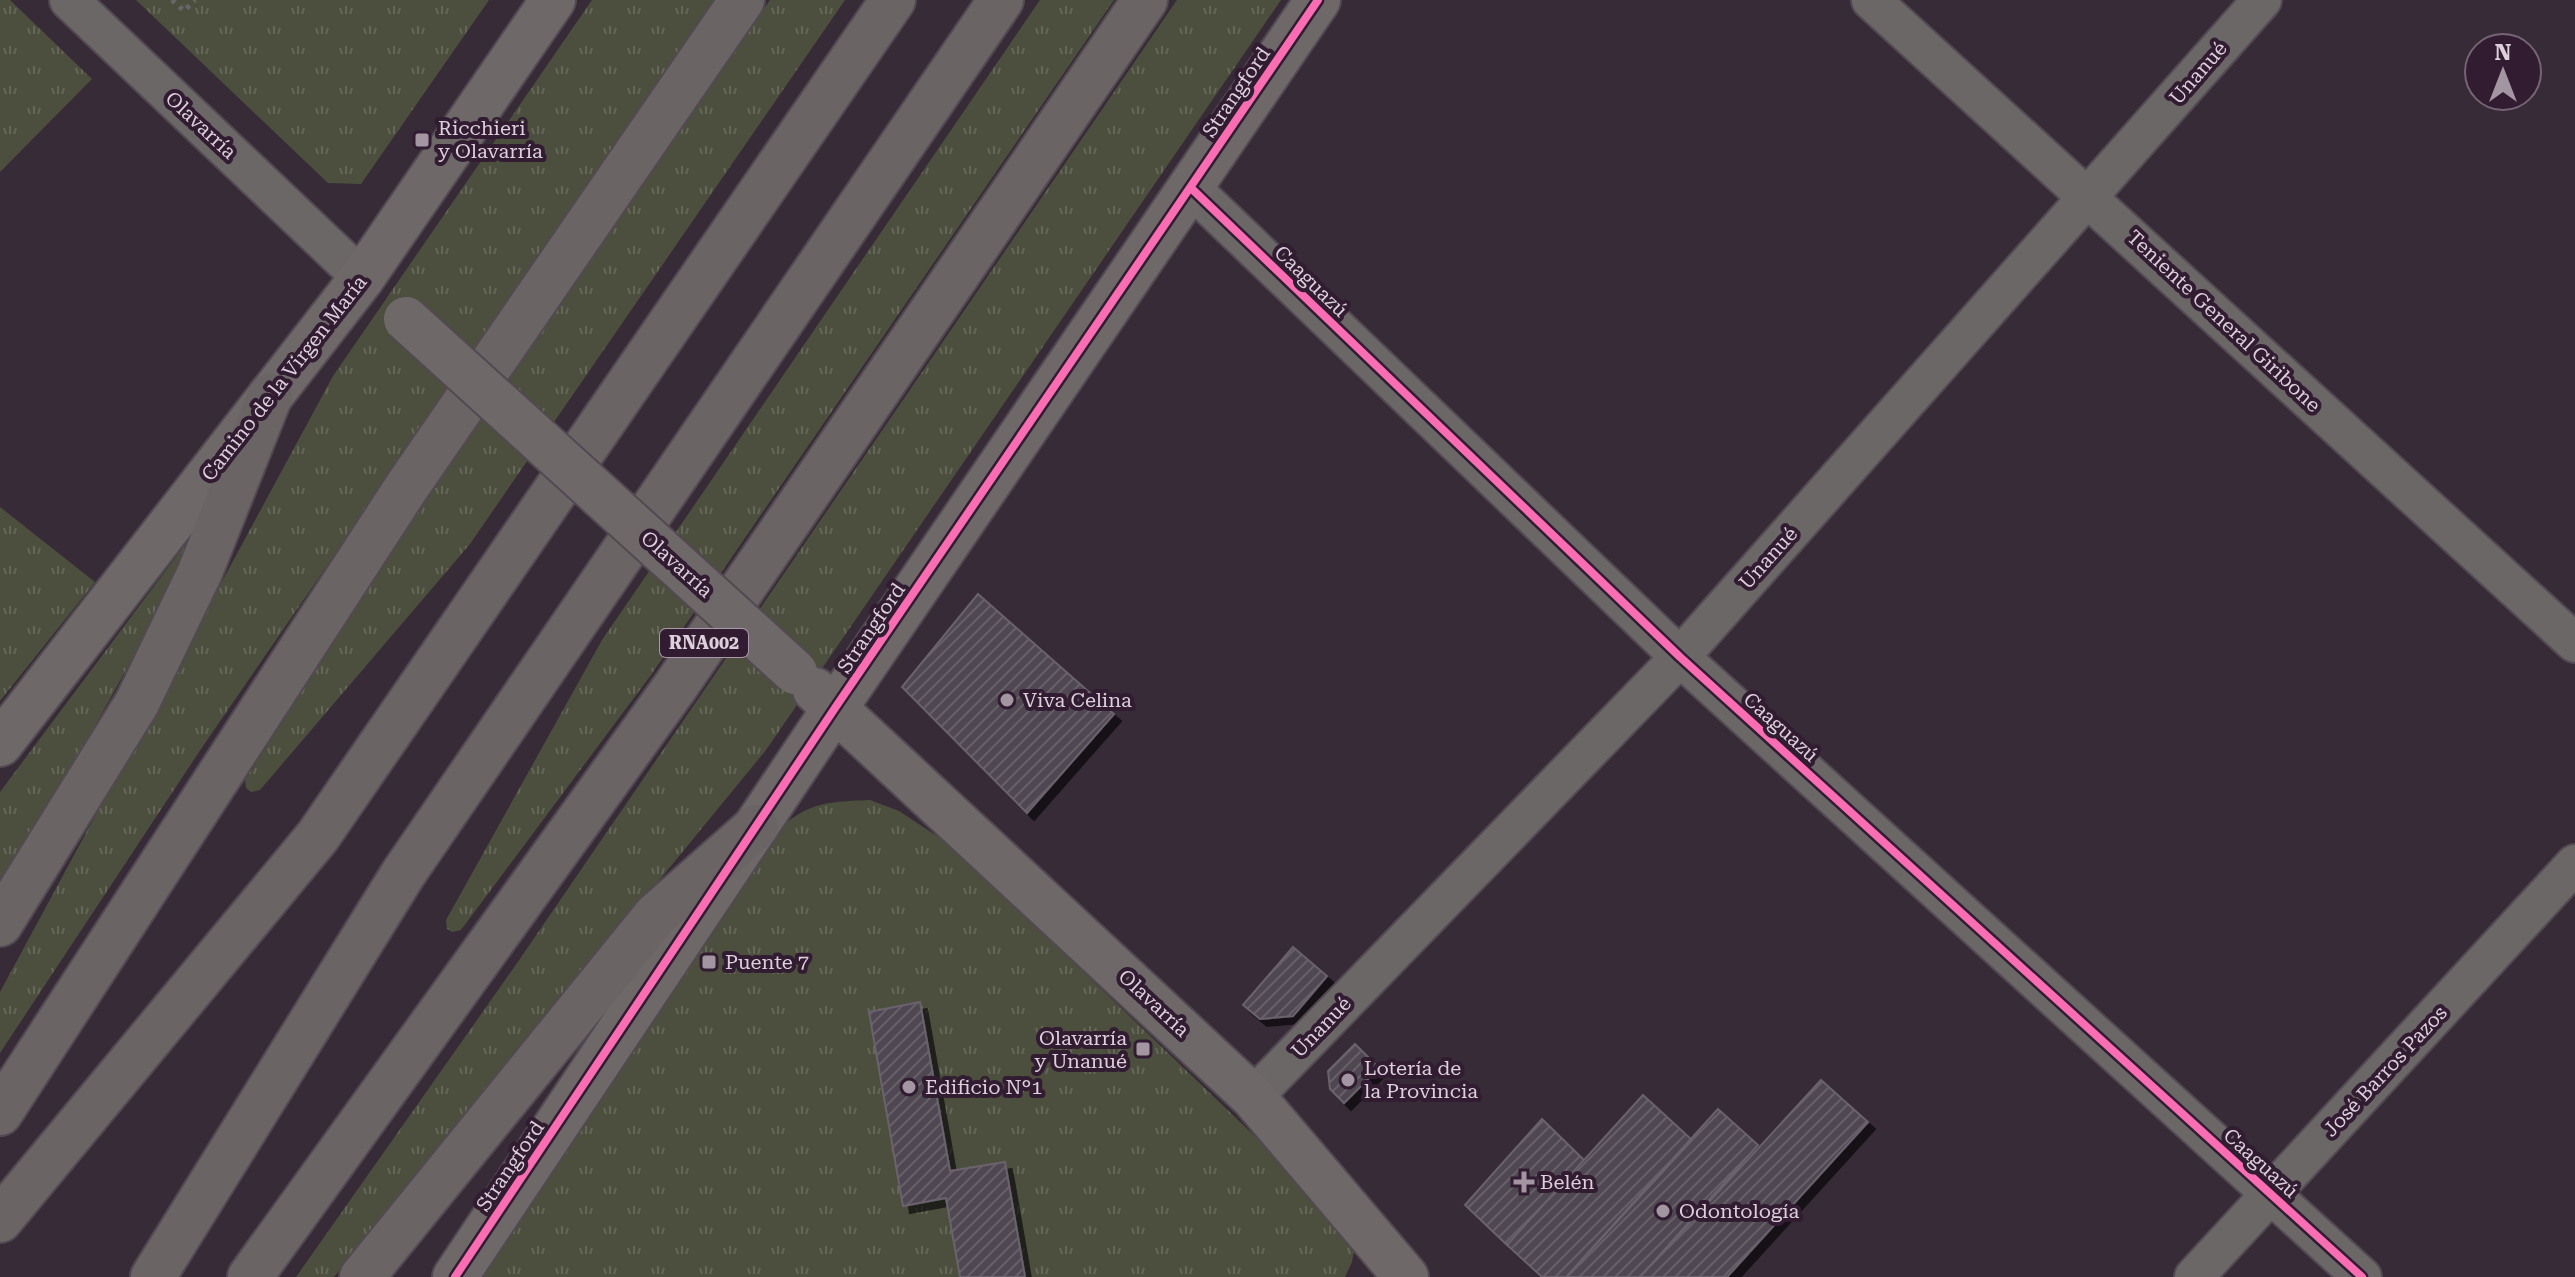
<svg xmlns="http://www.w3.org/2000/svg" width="2575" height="1277" font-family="'Roboto Serif',serif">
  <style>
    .grass { fill: url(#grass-tufts) }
    .building { fill: url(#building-hatch); stroke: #6a626d; stroke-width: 2; filter: url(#shadow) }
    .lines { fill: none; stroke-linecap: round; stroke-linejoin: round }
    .street-casing { stroke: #534953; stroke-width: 42 }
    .secondary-casing { stroke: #534953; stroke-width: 48 }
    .highway-casing { stroke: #534953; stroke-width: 48 }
    .path { stroke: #6a6568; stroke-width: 5; stroke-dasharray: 4 6; stroke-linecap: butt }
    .street { stroke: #6b6766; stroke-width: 38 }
    .secondary { stroke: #6e6968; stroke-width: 44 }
    .highway { stroke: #6b6465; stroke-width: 44 }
    .secondary-bridge-casing { stroke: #534953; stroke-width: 48; stroke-linecap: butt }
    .secondary-bridge { stroke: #6e6968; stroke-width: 44 }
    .cycleway-casing { stroke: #311c31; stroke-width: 13 }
    .cycleway { stroke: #f96db3; stroke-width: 8 }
    .poi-dot { fill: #a396a2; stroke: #311c31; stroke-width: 3 }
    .labels { text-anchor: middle; stroke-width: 8; stroke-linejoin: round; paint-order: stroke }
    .shield { fill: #311c31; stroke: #a999a9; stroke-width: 2 }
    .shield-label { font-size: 18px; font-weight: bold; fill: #ddcfdc }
    .street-label { font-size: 20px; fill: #ddcfdc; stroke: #311c31 }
    .poi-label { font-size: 20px; fill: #ddcfdc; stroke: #311c31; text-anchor: start }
  </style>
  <defs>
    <pattern id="grass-tufts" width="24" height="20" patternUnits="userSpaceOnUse" patternTransform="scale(2)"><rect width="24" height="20" fill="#4c4f3e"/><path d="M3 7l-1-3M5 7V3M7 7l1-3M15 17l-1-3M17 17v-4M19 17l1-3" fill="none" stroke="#656759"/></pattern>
    <pattern id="building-hatch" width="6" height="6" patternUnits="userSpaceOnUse" patternTransform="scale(2)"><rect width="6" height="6" fill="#4f4651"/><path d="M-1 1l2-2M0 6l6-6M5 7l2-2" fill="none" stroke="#686069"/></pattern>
    <filter id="shadow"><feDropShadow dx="7" dy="7" stdDeviation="0" flood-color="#0009"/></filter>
  </defs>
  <rect width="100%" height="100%" fill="#362b36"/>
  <path class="grass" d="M 0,0 L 10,0 L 92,79 L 0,172 Z
    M 136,0 L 489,0 L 361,184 L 328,183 Z
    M 592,0 L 716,0 L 201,749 L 0,1053 L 0,992 L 333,376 Z
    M 770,0 L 845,0 L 470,544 L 260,790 L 251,792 L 246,788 L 245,780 L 420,507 Z
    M 1040,0 L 1114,0 L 651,675 L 461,930 L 452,932 L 447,929 L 446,920 L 602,640 Z
    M 1177,0 L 1281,0 L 766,750 L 334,1277 L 296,1277 L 515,966 Z
    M 0,507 L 95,582 L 0,701 Z
    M 199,526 L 164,602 L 0,896 L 0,792 Z
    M 870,800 L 899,811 L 952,846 L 1331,1209 L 1355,1243 L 1352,1262 L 1345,1277 L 1025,1277 L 1005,1162 L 950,1171 L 920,1003 L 869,1012 L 946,1198 L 960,1277 L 474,1277 L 764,842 C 805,805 814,802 870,800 Z"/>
  <path class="building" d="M 978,594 L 1114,714 L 1027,813 L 902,687 Z
    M 1293,947 L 1327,976 L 1293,1016 L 1260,1019 L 1243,1005 Z
    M 920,1002 L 950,1171 L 1005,1162 L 1025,1277 L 960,1277 L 946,1198 L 903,1206 L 869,1012 Z
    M 1355,1044 L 1379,1068 L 1344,1103 L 1330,1089 L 1328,1071 Z
    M 1821,1080 L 1868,1122 L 1727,1277 L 1640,1277 Z
    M 1643,1095 L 1692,1140 L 1566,1277 L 1542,1277 L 1507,1245 Z
    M 1718,1109 L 1758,1145 L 1640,1277 L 1566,1277 Z
    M 1542,1119 L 1584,1160 L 1507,1245 L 1465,1205 Z"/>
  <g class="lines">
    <g class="street-casing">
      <path id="street" d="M 69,0 L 362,278
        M 1871,0 L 2575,643
        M 1191,188 L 1680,657 L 2362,1277
        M 1253,1097 L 1680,657 L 2262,0
        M 2194,1277 L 2575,864"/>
    </g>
    <g class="secondary-casing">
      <path id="secondary" d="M 815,690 L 1253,1097 L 1406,1277
        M 0,744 L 362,278 L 553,0
        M 455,1277 L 835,708 L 1318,0"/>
    </g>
    <g class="highway-casing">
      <path id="highway" d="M 0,924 L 137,703 L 200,572 L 270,396
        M 0,1113 L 406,488 L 742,0
        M 0,1220 L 318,836 L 893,0
        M 153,1277 L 403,874 L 1001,0
        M 250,1277 L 675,687 L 1145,0
        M 362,1277 L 655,916 L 756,827"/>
    </g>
    <path class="path" d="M 172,0 L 184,11 L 195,0"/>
    <use href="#street" class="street"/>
    <use href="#secondary" class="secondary"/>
    <use href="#highway" class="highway"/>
    <g class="secondary-bridge-casing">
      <path id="secondary-bridge" d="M 406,319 L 795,672"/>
    </g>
    <use href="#secondary-bridge" class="secondary-bridge"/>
    <g class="cycleway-casing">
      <path id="cycleway" d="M 1191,188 L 1680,657 L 2362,1277
        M 455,1277 L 835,708 L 1318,0"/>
    </g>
    <use href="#cycleway" class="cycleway"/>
  </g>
  <g class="poi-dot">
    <rect x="414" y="132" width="16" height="16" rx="4"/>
    <circle cx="1007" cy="700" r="8"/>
    <rect x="701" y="954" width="16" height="16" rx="4"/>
    <rect x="1135" y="1041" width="16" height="16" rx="4"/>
    <circle cx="1348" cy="1080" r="8"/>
    <circle cx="909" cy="1087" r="8"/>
    <path d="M1520 1170h8v8h8v8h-8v8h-8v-8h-8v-8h8z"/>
    <circle cx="1663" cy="1211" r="8"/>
  </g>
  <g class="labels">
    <rect class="shield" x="660" y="629" width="88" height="28" rx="6"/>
    <g class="shield-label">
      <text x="704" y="649">RNA002</text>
    </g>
    <g class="street-label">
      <text transform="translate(2198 73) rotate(-49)" y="7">Unanué</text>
      <text transform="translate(1236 92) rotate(-56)" y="7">Strangford</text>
      <text transform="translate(201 125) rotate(43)" y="7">Olavarría</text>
      <text transform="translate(1311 281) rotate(44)" y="7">Caaguazú</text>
      <text transform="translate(2224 321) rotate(43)" y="7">Teniente General Giribone</text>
      <text transform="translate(284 378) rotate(-52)" y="7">Camino de la Virgen María</text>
      <text transform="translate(1768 558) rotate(-48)" y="7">Unanué</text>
      <text transform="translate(677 564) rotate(42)" y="7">Olavarría</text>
      <text transform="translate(871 628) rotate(-56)" y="7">Strangford</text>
      <text transform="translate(1781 727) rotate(42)" y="7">Caaguazú</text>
      <text transform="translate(1154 1003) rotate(43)" y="7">Olavarría</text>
      <text transform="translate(1321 1027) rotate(-46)" y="7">Unanué</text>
      <text transform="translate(2385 1071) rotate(-47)" y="7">José Barros Pazos</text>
      <text transform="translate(2261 1163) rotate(42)" y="7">Caaguazú</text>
      <text transform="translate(510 1166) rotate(-56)" y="7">Strangford</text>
    </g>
    <g class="poi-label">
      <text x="438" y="135">Ricchieri<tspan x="438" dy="23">y Olavarría</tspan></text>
      <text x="1023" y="707">Viva Celina</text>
      <text x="725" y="969">Puente 7</text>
      <text x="1127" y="1045" text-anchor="end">Olavarría<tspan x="1127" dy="23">y Unanué</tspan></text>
      <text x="1364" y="1075">Lotería de<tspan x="1364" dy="23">la Provincia</tspan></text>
      <text x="925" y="1094">Edificio N°1</text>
      <text x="1540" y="1189">Belén</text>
      <text x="1679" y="1218">Odontología</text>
    </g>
  </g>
  <g transform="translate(2503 72)"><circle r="38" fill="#311c31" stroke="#766475" stroke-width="2"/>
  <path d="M0-6L14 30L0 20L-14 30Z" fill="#a396a2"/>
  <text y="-12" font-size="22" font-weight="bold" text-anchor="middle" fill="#ddcfdc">N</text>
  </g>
</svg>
